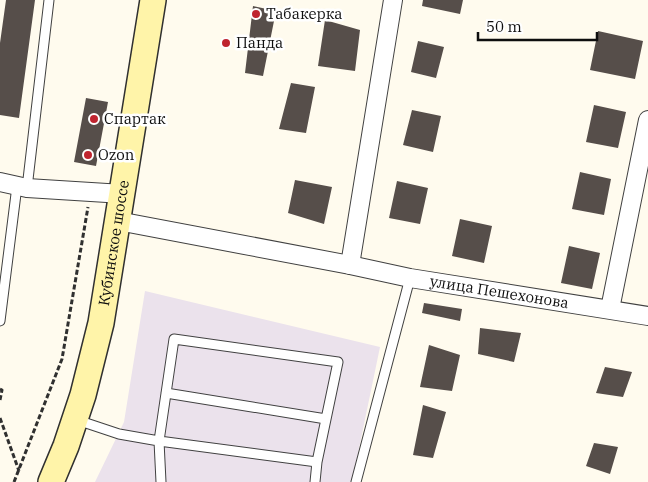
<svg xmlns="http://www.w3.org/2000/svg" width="648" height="482" font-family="'IBM Plex Serif',serif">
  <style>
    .industrial { fill: #ebe2ec }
    .building { fill: #564e4a }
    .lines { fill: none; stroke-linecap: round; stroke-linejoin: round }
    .lane-casing { stroke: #414141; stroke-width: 11 }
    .street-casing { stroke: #414141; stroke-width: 20 }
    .secondary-casing { stroke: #303030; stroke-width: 28 }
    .path { stroke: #303030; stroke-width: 3; stroke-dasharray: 5 2.5; stroke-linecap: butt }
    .lane { stroke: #fff; stroke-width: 9 }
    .street { stroke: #fff; stroke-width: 18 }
    .secondary { stroke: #fff4a9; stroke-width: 25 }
    .poi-dot { fill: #bf242f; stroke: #fff; stroke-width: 2 }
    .labels { text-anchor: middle; stroke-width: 5; stroke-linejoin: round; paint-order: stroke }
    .poi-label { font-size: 15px; fill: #0e0e0e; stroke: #fff; text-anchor: start }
    .street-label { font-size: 15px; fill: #0e0e0e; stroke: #fff }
  </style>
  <rect width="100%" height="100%" fill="#fffbee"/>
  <path class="industrial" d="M 145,291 L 380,347 L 352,482 L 95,482 L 124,422 Z"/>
  <path class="building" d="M 6,0 L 35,0 L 19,118 L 0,115 L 0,43 Z
    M 423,0 L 463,0 L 460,14 L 422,6 Z
    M 253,6 L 276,11 L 263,76 L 245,73 Z
    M 325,20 L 360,30 L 355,71 L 318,66 Z
    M 598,31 L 643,41 L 635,79 L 590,70 Z
    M 418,41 L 444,47 L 436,78 L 411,72 Z
    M 291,83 L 315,87 L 306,133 L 279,129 Z
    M 86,98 L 108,102 L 96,166 L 74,162 Z
    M 594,105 L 626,112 L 618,148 L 586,142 Z
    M 412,110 L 441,116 L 433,152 L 403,145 Z
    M 580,172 L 611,179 L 604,215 L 572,209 Z
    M 295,180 L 332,187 L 324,224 L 288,213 Z
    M 397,181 L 428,188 L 420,224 L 389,218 Z
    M 460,219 L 492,226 L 484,263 L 452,256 Z
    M 569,246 L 600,253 L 592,289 L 561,283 Z
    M 424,303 L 462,309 L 460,321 L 422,313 Z
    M 480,328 L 521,333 L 514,362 L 478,354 Z
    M 429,345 L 460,355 L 452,391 L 420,387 Z
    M 605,367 L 632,372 L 623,397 L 596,393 Z
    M 423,405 L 446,412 L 433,458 L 413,455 Z
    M 594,443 L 618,447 L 610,474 L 586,466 Z"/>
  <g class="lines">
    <g class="lane-casing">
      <path id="lane" d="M 27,188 L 49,0
        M 0,321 L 17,186
        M 166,393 L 326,419
        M 77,420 L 119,434 L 159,441 L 317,462 L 338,362 L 174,339 L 159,441 L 161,482
        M 315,482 L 317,462
        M 356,482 L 410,278"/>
    </g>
    <g class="street-casing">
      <g id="street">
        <path d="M 0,182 L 27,188 L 123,194"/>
        <path id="s1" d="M 118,221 L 350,265 L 410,278 L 648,316"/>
        <path d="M 350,265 L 393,0"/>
        <path d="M 610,309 L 648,120"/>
      </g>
    </g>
    <g class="secondary-casing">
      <g id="secondary">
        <path id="s2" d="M 51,482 L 66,446 L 83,395 L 101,323 L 153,0"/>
      </g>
    </g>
    <path class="path" d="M 0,389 L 2,390 L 0,400
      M 0,418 L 19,471
      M 14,482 L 62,359 L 88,207"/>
    <use href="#lane" class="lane"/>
    <use href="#street" class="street"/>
    <use href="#secondary" class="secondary"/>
  </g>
  <g class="poi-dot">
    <circle cx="256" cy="14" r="5"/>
    <circle cx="226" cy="43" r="5"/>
    <circle cx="94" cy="119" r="5"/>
    <circle cx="88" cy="155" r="5"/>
  </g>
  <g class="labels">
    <g class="poi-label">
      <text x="266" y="19">Табакерка</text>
      <text x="236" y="48">Панда</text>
      <text x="104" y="124">Спартак</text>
      <text x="98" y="160">Ozon</text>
    </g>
    <g class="street-label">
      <text dy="5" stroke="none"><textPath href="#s2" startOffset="248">Кубинское шоссе</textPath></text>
      <text dy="5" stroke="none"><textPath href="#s1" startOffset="388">улица Пешехонова</textPath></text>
    </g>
  </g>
  <path d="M478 32v8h119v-8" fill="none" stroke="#0e0e0e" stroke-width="2.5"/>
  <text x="486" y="32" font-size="15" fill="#0e0e0e" stroke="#ffffff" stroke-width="4" paint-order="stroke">50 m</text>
</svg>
